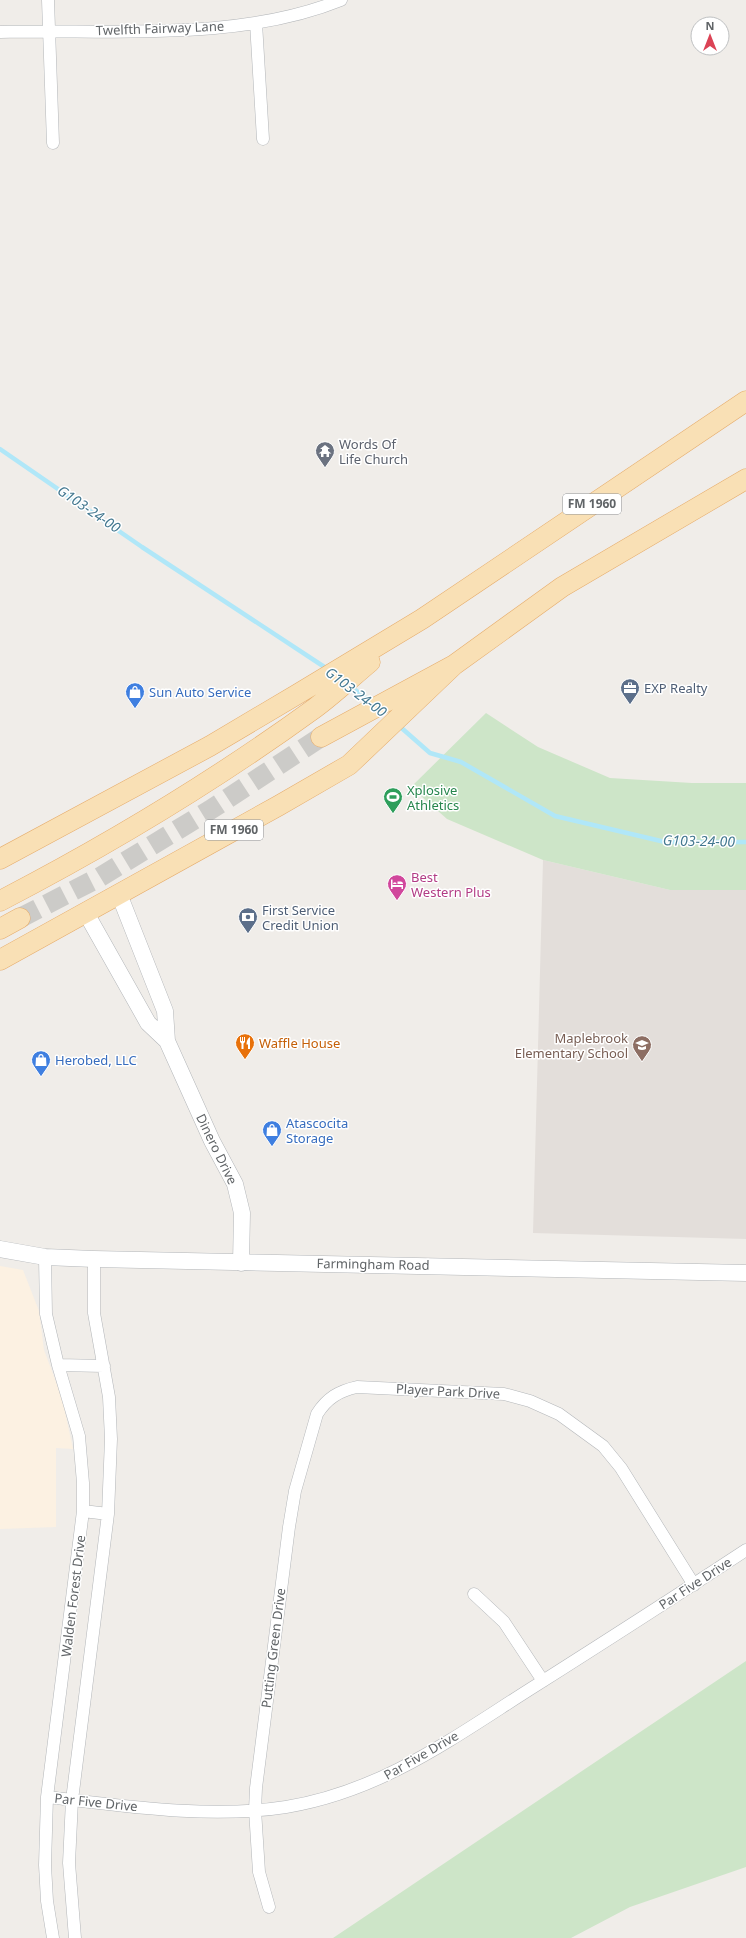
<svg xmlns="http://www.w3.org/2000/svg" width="746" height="1938" font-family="'Noto Sans',sans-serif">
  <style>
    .commercial { fill: #fcf1e2 }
    .education { fill: #e3deda }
    .green { fill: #cde5c8 }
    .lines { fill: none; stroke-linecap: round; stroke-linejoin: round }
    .stream { stroke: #b0e7f8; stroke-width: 4.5 }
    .primary-tunnel { stroke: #cccbc8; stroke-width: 20; stroke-dasharray: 20 10; stroke-linecap: butt }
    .minor-casing { stroke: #b3b6b9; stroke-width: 13 }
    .tertiary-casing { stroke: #b3b6b9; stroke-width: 17 }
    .primary-casing { stroke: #e6ac6b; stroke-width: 21 }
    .minor { stroke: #fff; stroke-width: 12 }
    .tertiary { stroke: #fff; stroke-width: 16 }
    .primary { stroke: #f9e0b5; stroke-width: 20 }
    .labels { text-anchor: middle; stroke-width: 3; stroke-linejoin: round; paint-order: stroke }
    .shield { fill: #fff; stroke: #909295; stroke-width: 1 }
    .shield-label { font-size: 12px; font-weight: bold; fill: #606467 }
    .street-label { font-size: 13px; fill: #606467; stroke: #fff }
    .worship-label { font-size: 13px; fill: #5b616d; stroke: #fff; text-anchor: start }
    .service-label { font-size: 13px; fill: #4e5e75; stroke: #fff; text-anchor: start }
    .shop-label { font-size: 13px; fill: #366cbe; stroke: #fff; text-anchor: start }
    .leisure-label { font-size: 13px; fill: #27864d; stroke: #fff; text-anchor: start }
    .hotel-label { font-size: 13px; fill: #b23c85; stroke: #fff; text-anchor: start }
    .education-label { font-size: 13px; fill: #785e54; stroke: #fff; text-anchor: end }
    .food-label { font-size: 13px; fill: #c56008; stroke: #fff; text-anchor: start }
    .water-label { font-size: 14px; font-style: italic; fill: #437890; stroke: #fff }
  </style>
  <rect width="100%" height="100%" fill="#f0ede9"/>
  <path class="commercial" d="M 0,1266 L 23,1270 L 39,1311 L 44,1350 L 62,1398 L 73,1449 L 56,1448 L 56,1527 L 0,1529 Z"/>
  <path class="education" d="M 543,860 L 670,890 L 746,890 L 746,1239 L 533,1233 Z"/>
  <path class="green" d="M 486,713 L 538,747 L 610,778 L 692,783 L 746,783 L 746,890 L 670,890 L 543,860 L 447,819 L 411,787 Z
    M 746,1661 L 746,1867 L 630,1907 L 571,1938 L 333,1938 Z"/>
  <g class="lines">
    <path class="stream" d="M 0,449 L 142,547 L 329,670
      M 349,685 L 372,703
      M 397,724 L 430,753 L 461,762 L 555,816 L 665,842 L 746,842"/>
    <path class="primary-tunnel" d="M 20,918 L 100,877 L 210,810 L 321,737"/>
    <g class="minor-casing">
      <path id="minor" d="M 48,0 L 53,143
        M 256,23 L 263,139
        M 0,32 C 109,29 238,42 341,0
        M 45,1257 L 46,1314 L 58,1365 L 79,1436 L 83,1483 L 83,1511 L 47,1797 L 45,1865 L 47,1901 L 53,1938
        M 58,1365 L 104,1366
        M 83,1511 L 108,1514
        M 474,1594 L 504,1622 L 543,1681
        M 47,1797 C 125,1806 209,1819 286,1807 C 383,1791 454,1737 535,1686 C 606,1641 676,1596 746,1550
        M 269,1907 L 259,1872 L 255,1810 L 256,1788 L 289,1527 L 295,1491 L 317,1414 C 327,1398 339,1391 357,1387 L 504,1394 L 530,1401 L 559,1414 L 603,1446 L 621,1468 L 694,1585
        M 75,1938 L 69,1863 L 72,1800 L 108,1514 L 111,1439 L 109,1397 L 94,1313 L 94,1259"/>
    </g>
    <g class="tertiary-casing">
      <path id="tertiary" d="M 119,894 L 165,1011 L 167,1041 L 212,1141 L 235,1184 L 242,1213 L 241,1263
        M 86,913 L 148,1023 L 167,1041
        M 0,1249 L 45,1257 L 94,1259 L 746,1273"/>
    </g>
    <g class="primary-casing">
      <path id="primary" d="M 321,737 L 454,665 L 562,587 L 746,479
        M 0,859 L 210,746 L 296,695 L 422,619 L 746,401
        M 0,901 C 108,845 216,780 315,708 C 334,694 352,677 370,662
        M 0,929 L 20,918
        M 0,960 L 278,806 L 349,765 L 454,665"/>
    </g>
    <use href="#minor" class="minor"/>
    <use href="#tertiary" class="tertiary"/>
    <use href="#primary" class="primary"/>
  </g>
  <defs>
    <g id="temple-pin" transform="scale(1)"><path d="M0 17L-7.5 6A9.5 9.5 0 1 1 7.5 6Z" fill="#6b7280" stroke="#fff"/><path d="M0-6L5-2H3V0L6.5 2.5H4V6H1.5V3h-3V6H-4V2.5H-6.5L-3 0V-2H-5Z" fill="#fff"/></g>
    <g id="office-pin" transform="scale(1)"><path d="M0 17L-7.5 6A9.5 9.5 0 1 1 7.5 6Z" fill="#5c6f8a" stroke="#fff"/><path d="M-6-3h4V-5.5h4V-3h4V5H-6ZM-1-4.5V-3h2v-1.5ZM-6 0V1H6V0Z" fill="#fff"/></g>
    <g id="shop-pin" transform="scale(1)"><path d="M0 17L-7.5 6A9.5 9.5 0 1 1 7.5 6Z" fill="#3f7fe0" stroke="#fff"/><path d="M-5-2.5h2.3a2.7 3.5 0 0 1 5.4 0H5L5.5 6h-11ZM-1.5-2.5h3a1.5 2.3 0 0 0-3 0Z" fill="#fff"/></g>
    <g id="stadium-pin" transform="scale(1)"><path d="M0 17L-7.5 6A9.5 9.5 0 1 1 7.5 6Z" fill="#2e9e5b" stroke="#fff"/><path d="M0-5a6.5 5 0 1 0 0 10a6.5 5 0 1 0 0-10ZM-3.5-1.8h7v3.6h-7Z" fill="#fff"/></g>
    <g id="hotel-pin" transform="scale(1)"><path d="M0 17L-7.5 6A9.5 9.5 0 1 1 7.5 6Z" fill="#d1479c" stroke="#fff"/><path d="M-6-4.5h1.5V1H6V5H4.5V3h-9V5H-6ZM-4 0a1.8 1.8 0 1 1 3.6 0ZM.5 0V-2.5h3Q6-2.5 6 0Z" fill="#fff"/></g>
    <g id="bank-pin" transform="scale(1)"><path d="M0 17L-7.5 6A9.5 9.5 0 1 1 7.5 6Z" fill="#5c6f8a" stroke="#fff"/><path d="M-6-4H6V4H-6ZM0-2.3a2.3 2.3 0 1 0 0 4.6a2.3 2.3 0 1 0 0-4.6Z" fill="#fff"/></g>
    <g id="restaurant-pin" transform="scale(1)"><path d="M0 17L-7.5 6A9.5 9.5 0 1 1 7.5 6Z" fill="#e8710a" stroke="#fff"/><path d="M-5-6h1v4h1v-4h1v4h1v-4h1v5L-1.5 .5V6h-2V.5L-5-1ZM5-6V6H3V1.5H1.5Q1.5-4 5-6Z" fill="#fff"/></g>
    <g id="school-pin" transform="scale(1)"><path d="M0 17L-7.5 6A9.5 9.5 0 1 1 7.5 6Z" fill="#8d6e63" stroke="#fff"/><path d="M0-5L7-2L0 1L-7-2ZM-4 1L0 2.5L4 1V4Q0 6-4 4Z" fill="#fff"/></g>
  </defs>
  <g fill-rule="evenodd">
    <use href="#temple-pin" x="325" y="451"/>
    <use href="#office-pin" x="630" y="688"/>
    <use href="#shop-pin" x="135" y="692"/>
    <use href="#stadium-pin" x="393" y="797"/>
    <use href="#hotel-pin" x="397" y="884"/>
    <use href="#bank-pin" x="248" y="917"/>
    <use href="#restaurant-pin" x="245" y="1043"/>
    <use href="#school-pin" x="642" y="1045"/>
    <use href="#shop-pin" x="41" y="1060"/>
    <use href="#shop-pin" x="272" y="1130"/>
  </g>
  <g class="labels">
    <g class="shield">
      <rect x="563" y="494" width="58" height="20" rx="3"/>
      <rect x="205" y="820" width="58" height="20" rx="3"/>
    </g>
    <g class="shield-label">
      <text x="592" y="508">FM 1960</text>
      <text x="234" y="834">FM 1960</text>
    </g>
    <g class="street-label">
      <text transform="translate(160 28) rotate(-2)" y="5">Twelfth Fairway Lane</text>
      <text transform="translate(217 1149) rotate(64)" y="5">Dinero Drive</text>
      <text transform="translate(373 1264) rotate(1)" y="5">Farmingham Road</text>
      <text transform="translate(448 1391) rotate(3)" y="5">Player Park Drive</text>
      <text transform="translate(695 1583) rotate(-33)" y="5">Par Five Drive</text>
      <text transform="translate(73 1596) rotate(-83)" y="5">Walden Forest Drive</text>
      <text transform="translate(273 1648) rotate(-83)" y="5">Putting Green Drive</text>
      <text transform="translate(421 1755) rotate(-30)" y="5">Par Five Drive</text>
      <text transform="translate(96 1802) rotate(6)" y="5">Par Five Drive</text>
    </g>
    <g class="worship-label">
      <text x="339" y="449">Words Of<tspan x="339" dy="15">Life Church</tspan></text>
    </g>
    <g class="service-label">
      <text x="644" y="693">EXP Realty</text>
      <text x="262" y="915">First Service<tspan x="262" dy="15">Credit Union</tspan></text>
    </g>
    <g class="shop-label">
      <text x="149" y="697">Sun Auto Service</text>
      <text x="55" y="1065">Herobed, LLC</text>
      <text x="286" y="1128">Atascocita<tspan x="286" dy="15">Storage</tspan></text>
    </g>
    <g class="leisure-label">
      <text x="407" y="795">Xplosive<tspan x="407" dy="15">Athletics</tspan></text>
    </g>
    <g class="hotel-label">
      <text x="411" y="882">Best<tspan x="411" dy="15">Western Plus</tspan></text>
    </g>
    <g class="education-label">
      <text x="628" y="1043">Maplebrook<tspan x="628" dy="15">Elementary School</tspan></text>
    </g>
    <g class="food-label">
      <text x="259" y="1048">Waffle House</text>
    </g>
    <g class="water-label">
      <text transform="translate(89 509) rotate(34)" y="5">G103-24-00</text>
      <text transform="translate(356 692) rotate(37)" y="5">G103-24-00</text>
      <text transform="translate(699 841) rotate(1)" y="5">G103-24-00</text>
    </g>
  </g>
  <g transform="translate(710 36)"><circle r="19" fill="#ffffff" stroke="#bfc1c2"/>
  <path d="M0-3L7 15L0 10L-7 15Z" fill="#db4355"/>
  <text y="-6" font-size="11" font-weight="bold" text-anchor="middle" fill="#606467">N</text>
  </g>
</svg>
